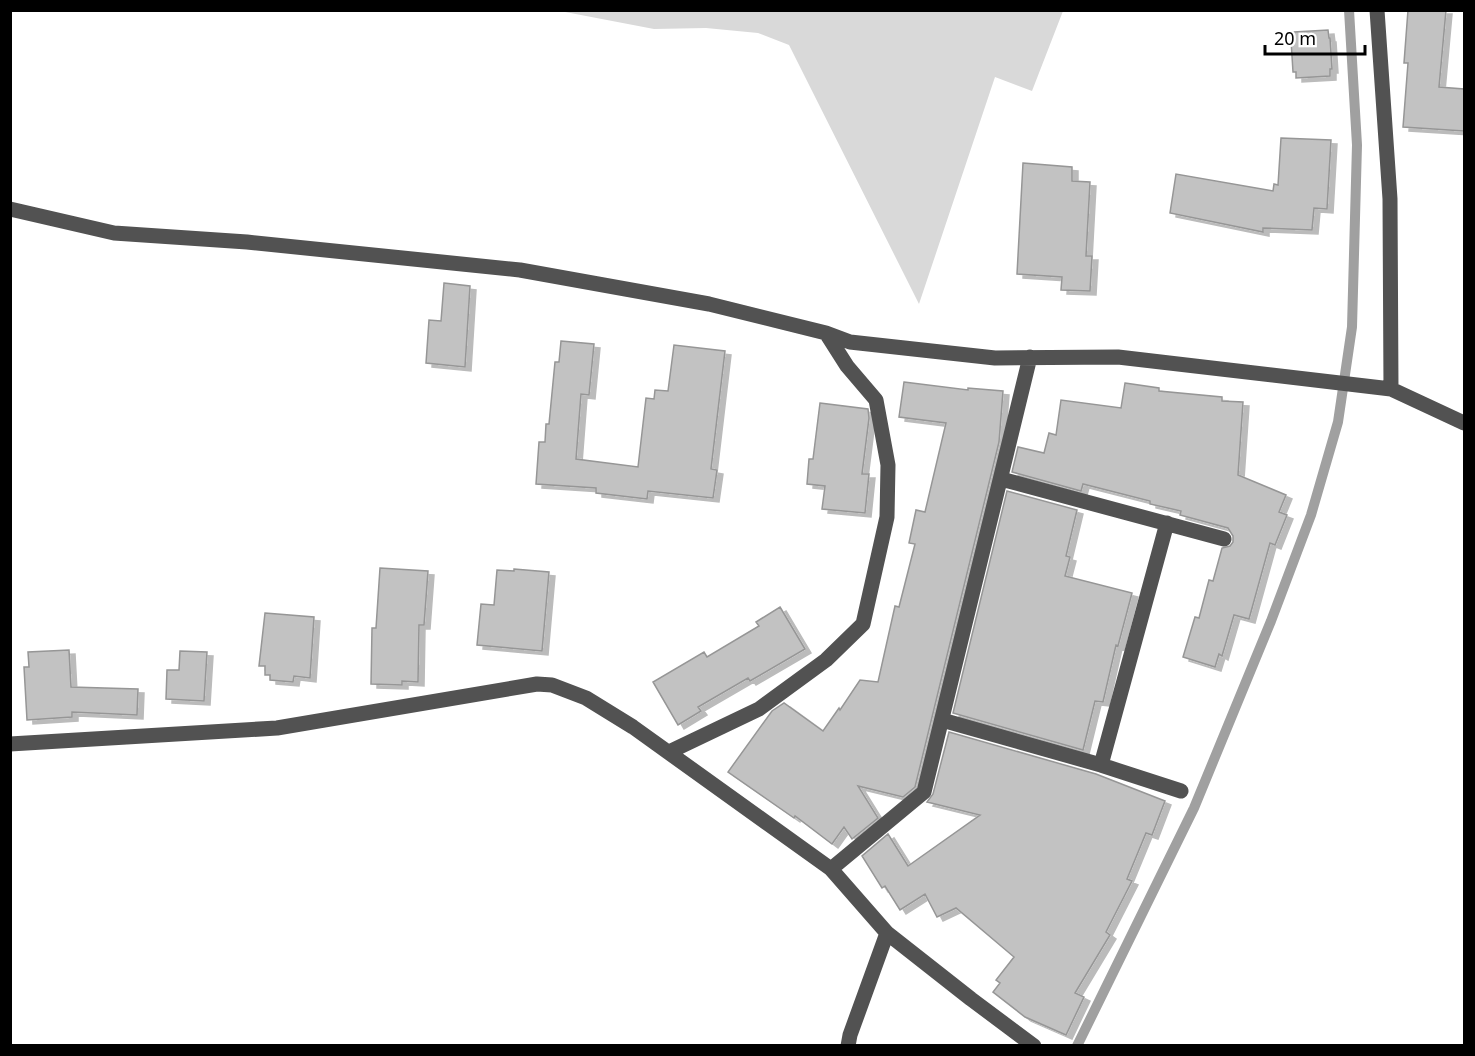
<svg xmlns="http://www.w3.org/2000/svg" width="1475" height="1056" font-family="'Noto Sans',sans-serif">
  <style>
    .green { fill: #d9d9d9 }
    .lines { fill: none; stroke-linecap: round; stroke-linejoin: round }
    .stream { stroke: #a0a0a0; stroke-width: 10 }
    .building { fill: #c2c2c2; stroke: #969696; stroke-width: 1.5; filter: url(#shadow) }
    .minor { stroke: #525252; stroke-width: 15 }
  </style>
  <defs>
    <filter id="shadow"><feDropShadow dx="6" dy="4" stdDeviation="0" flood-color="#0004"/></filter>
  </defs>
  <rect width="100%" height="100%" fill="#fff"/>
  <path class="green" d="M 560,11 L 1063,11 L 1032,91 L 995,77 L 919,304 L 789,45 L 758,33 L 706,28 L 654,29 Z"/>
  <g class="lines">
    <path class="stream" d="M 1077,1046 L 1194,808 L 1271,621 L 1311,515 L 1338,422 L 1352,327 L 1357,145 L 1349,10"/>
  </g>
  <path class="building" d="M 1408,10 L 1446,10 L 1439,87 L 1464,89 L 1464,131 L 1403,127 L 1408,63 L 1404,63 Z
    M 1328,30 L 1329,38 L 1330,38 L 1332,69 L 1330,69 L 1330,76 L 1296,78 L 1296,72 L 1293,72 L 1291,40 L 1294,39 L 1294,32 Z
    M 1281,138 L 1331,140 L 1327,209 L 1314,208 L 1312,230 L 1263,228 L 1263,232 L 1170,213 L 1176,174 L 1273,191 L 1274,184 L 1278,185 Z
    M 1023,163 L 1072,167 L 1072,181 L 1090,182 L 1086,256 L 1092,256 L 1090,291 L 1061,290 L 1062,277 L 1017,274 Z
    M 444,283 L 470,286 L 465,367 L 426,363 L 429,320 L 441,321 Z
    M 561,341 L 594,344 L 589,395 L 581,394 L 576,459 L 638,467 L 646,398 L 654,399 L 655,390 L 668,391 L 674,345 L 725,351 L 711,469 L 717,470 L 713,498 L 648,491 L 647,499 L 596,493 L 596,488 L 536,484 L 539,442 L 545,442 L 546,424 L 549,424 L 555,362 L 559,362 Z
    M 904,382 L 968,390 L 968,388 L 1003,391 L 999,442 L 915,787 L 903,797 L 858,786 L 878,818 L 852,839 L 844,827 L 832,844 L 795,816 L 794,818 L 728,772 L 772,711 L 784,703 L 823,731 L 839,708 L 840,710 L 860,680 L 878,682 L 895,606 L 899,607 L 915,544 L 909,543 L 916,510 L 925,512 L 946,423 L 899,417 Z
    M 1125,383 L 1159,388 L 1159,391 L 1222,397 L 1222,401 L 1243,402 L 1238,475 L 1286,495 L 1279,512 L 1287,515 L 1275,545 L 1270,543 L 1249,619 L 1234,615 L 1222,656 L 1219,654 L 1215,667 L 1183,657 L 1195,617 L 1199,618 L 1209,580 L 1213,581 L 1222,548 L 1230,546 L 1233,542 L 1233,536 L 1228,528 L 1180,515 L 1181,511 L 1150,504 L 1150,501 L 1083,484 L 1081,491 L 1012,472 L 1018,447 L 1044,453 L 1049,433 L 1056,435 L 1061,400 L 1121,408 Z
    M 820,403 L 868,409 L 869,418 L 862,474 L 869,474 L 865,513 L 822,509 L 825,486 L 807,484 L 809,459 L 813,459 Z
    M 1007,491 L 1077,510 L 1066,556 L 1070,557 L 1065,576 L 1132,593 L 1118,646 L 1116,645 L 1103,702 L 1095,701 L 1083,750 L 953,713 Z
    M 380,568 L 428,571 L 424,625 L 419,625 L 418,682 L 402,681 L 402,685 L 371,684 L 372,628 L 376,628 Z
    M 514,569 L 549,572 L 542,651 L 477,645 L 481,604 L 494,605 L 497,570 L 514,571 Z
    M 780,607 L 805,649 L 750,681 L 748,678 L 698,707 L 701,711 L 678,725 L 653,682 L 704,652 L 707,657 L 759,626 L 756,622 Z
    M 265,613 L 314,617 L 310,678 L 294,676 L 293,682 L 270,680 L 270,675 L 265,675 L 265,666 L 259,666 Z
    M 69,650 L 71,687 L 138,689 L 137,715 L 72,712 L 72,717 L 27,720 L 24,667 L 29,667 L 28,652 Z
    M 180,651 L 207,652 L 204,701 L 166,699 L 167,670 L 179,670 Z
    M 949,732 L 1096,774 L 1165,801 L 1152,835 L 1146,833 L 1127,879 L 1132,881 L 1106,932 L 1110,935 L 1075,993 L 1084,997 L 1066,1035 L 1025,1017 L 993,992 L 1000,983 L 996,980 L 1014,957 L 956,908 L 937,917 L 925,894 L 900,910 L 885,886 L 882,888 L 862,856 L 888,834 L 908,866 L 980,815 L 927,802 L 933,794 Z"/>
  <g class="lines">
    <path class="minor" d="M 1377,10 L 1390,199 L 1391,389
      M 10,209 L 114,233 L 247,242 L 520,270 L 709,304 L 826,333 L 850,342 L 995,358 L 1118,357 L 1391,389 L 1464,423
      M 1001,479 L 1224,539
      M 942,720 L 1101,765 L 1181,791
      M 10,744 L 277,728 L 537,684 L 552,685 L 586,698 L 633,727 L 831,869 L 887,933 L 971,999 L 1034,1046
      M 669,752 L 759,709 L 826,660 L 863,624 L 887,517 L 888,465 L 876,400 L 847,366 L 826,333
      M 1101,765 L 1167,523
      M 831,869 L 924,792 L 1030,357
      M 848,1046 L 850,1035 L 887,933"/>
  </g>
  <rect width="1475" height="1056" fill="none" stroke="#000000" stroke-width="24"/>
  <path d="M1265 45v9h100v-9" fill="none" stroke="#000000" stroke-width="3"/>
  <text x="1274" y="45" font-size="18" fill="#000000" stroke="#ffffff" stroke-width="4.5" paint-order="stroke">20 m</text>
</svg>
